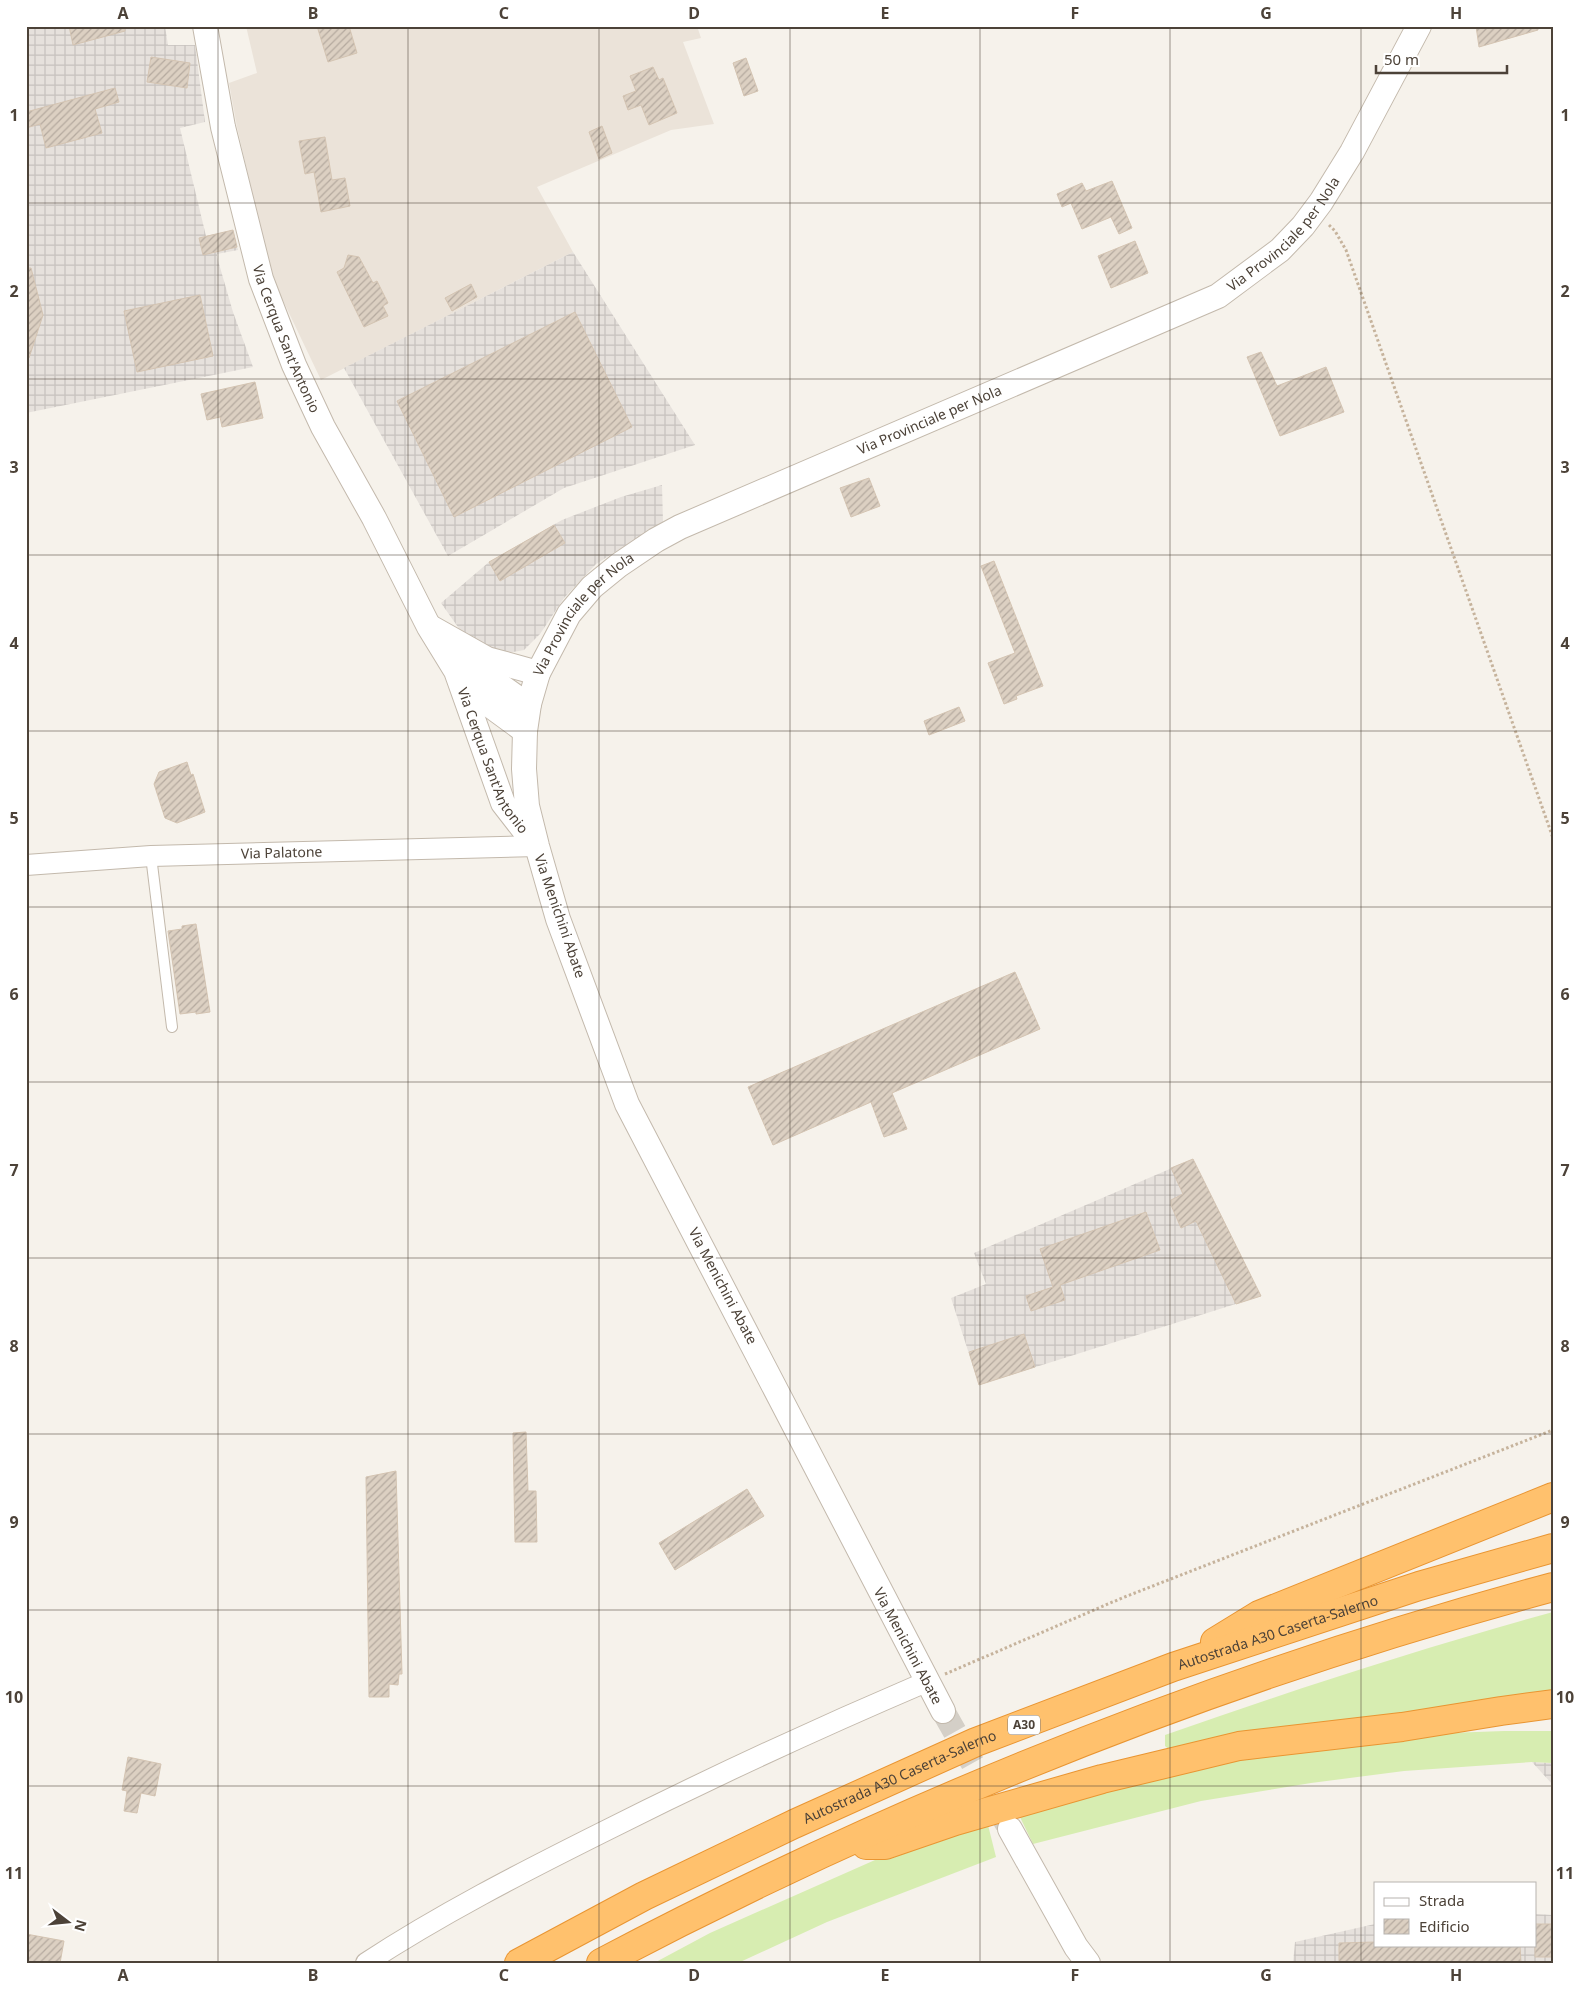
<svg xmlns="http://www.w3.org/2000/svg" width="1579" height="1989" font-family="'Noto Sans',sans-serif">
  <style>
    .residential { fill: #ebe3d9 }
    .industrial { fill: url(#industrial-grid) }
    .grass { fill: #d7edb1 }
    .building { fill: url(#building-hatch); stroke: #d4c4b2 }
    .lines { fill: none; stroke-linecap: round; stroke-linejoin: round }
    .tertiary-tunnel { stroke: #d4cfc7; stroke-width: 24; stroke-dasharray: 24 12; stroke-linecap: butt }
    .service-casing { stroke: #c3b9ac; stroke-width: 12 }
    .minor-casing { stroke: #c3b9ac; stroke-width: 22 }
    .tertiary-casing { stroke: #c3b9ac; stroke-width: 26 }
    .motorway-casing { stroke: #e99532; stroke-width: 30 }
    .path { stroke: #c6b39c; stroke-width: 3; stroke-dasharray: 2.5 2.5; stroke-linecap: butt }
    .service { stroke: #fff; stroke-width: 10 }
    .minor { stroke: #fff; stroke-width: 20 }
    .tertiary { stroke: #fff; stroke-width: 24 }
    .motorway { stroke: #ffc16d; stroke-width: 28 }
    .grid { fill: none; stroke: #4c4238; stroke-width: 1; stroke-opacity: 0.55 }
    .labels { text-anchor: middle; stroke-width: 5; stroke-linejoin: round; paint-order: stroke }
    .shield { fill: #fff; stroke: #827b74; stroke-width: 1 }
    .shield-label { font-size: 12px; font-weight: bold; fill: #4c4238 }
    .street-label { font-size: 14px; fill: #4c4238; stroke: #fff }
    .neatline { fill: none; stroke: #4c4238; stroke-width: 2 }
    .grid-label { font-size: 16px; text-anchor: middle; font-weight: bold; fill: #4c4238 }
  </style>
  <defs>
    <pattern id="industrial-grid" width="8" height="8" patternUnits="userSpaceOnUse" patternTransform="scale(1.25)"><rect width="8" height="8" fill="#e6e1dc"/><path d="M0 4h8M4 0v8" fill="none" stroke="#c7c2be"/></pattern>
    <pattern id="building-hatch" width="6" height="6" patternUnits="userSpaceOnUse" patternTransform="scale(1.25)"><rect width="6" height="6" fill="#dcd0c2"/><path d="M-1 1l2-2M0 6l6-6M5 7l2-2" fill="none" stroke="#b5aa9f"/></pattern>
  </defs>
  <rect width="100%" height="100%" fill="#f6f2eb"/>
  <path class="residential" d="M 246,26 L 697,26 L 701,38 L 683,42 L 714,124 L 671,130 L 537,187 L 573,252 L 321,380 L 278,290 L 266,253 L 237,127 L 229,83 L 257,73 Z"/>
  <path class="industrial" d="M 26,26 L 165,26 L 168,45 L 195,45 L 205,122 L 180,128 L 206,236 L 233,230 L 238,250 L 217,254 L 217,257 L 233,312 L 253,367 L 26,413 Z
    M 573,252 L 695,445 L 564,488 L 448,556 L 344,368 Z
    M 662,485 L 663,522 L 596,564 L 564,598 L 540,634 L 524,650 L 503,654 L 465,637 L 441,603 L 489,562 L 562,520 L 621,497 Z
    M 1193,1159 L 1261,1296 L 979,1385 L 951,1298 L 986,1284 L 974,1253 Z
    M 1532,1762 L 1553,1763 L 1553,1785 Z
    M 1535,1914 L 1553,1915 L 1553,1963 L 1293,1963 L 1295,1942 L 1375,1924 L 1375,1945 L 1535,1945 Z"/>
  <path class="grass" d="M 1553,1612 L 1553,1698 L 1172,1752 L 1165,1746 L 1165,1735 C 1293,1690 1422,1648 1553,1612 Z
    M 1504,1731 L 1553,1731 L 1553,1763 L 1532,1762 L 1404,1771 L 1311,1783 L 1201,1801 L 1033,1844 L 1019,1815 L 1136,1780 L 1267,1754 L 1448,1733 Z
    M 988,1825 L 996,1857 L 827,1922 L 738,1963 L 654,1963 L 710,1933 L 875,1860 Z"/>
  <path class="building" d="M 69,26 L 125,26 L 125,31 L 73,45 Z
    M 317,26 L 349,26 L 357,53 L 328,62 Z
    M 1476,26 L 1538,26 L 1538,30 L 1479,47 Z
    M 151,57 L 190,63 L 187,88 L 147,82 Z
    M 746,58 L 758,91 L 744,96 L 733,63 Z
    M 653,67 L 659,80 L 663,78 L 677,113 L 649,125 L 641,105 L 628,110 L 623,96 L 636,91 L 630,76 Z
    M 115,88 L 119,102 L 95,109 L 102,133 L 46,148 L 40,124 L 26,128 L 26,112 Z
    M 602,126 L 612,153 L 599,159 L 589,132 Z
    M 325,137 L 332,180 L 345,178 L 350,206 L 321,212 L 314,172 L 305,174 L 299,141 Z
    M 1112,181 L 1132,228 L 1119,234 L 1111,217 L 1082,229 L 1071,203 L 1062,207 L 1057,194 L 1082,183 L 1086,191 Z
    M 233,230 L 237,247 L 203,255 L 199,238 Z
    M 1135,241 L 1148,273 L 1111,288 L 1098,256 Z
    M 348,255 L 359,257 L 373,283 L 377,281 L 388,303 L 383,306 L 388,316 L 364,327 L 337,272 L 344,268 Z
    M 26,268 L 31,268 L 43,315 L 29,358 L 26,358 Z
    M 471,284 L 477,297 L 452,311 L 445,298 Z
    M 200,295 L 213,356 L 137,372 L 124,311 Z
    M 575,312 L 632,427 L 454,517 L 397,401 Z
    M 1261,352 L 1277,386 L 1326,367 L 1344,412 L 1280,436 L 1247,357 Z
    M 255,382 L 263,418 L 222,427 L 220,417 L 207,420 L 201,394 Z
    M 869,478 L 880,506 L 851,517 L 840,488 Z
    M 554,525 L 565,543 L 500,581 L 489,562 Z
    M 994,561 L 1043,686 L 1016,696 L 1017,699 L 1004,704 L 988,663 L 1015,653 L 981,566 Z
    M 959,707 L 965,721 L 929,735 L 924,721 Z
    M 187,762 L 191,775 L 193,774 L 205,812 L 177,823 L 165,818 L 154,784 L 159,772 Z
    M 196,924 L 210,1012 L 196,1014 L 196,1012 L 180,1014 L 168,931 L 182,929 L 182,926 Z
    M 1015,972 L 1040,1029 L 892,1093 L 907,1129 L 884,1137 L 871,1102 L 773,1145 L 748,1087 Z
    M 1193,1159 L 1261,1296 L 1236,1304 L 1196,1221 L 1181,1228 L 1171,1205 L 1171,1200 L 1183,1194 L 1171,1168 Z
    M 1146,1212 L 1160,1250 L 1060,1285 L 1065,1300 L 1031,1311 L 1026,1296 L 1053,1287 L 1040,1249 Z
    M 1024,1334 L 1035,1367 L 979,1385 L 969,1352 Z
    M 526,1432 L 528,1491 L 536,1491 L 537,1542 L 515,1542 L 513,1433 Z
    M 396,1471 L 402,1674 L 399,1674 L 398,1685 L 389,1684 L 389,1697 L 369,1697 L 366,1477 Z
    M 747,1489 L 764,1516 L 675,1570 L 659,1543 Z
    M 128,1757 L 161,1764 L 155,1796 L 141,1793 L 137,1813 L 124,1811 L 127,1791 L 122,1790 Z
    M 1535,1924 L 1553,1924 L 1553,1957 L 1535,1957 Z
    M 26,1934 L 64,1941 L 60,1963 L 26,1963 Z
    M 1375,1942 L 1375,1945 L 1520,1945 L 1521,1963 L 1339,1963 L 1339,1943 Z"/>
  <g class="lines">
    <path class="tertiary-tunnel" d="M 943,1711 L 1007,1824"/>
    <g class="service-casing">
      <path id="service" d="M 151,856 L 172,1027"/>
    </g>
    <g class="minor-casing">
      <g id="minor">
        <path id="s1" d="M 26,865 L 151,856 L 537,846"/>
        <path d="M 366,1963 C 441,1914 521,1873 601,1833 C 708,1779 816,1729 926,1682"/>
      </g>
    </g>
    <g class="tertiary-casing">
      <g id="tertiary">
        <path id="s2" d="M 205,26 L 223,127 L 261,279 L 294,365 L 323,427 L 374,518 L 429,627 L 456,671 L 503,803 L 531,839"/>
        <path d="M 432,628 L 487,659 L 538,673"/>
        <path d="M 468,655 C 486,675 505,692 529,704"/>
        <path d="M 463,680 L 480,698 L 525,731"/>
        <path id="s3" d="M 943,1711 L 627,1104 L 558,919 L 537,846 L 527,806 L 524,769 L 525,731 L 529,704 L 538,673 L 569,614 L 592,587 L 619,565 L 656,540 L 680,527 L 1218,296 L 1280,250 L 1303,226 L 1321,202 L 1352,152 L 1419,26"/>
        <path d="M 1010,1829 L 1076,1947 L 1088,1963"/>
      </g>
    </g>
    <g class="motorway-casing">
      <g id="motorway">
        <path d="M 1215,1642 L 1259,1615 L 1553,1497"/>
        <path d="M 866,1845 L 885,1845 L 955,1821 L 1102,1779 L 1239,1746 L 1402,1727 L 1501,1711 L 1553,1704"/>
        <path id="s4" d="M 519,1963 L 644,1896 L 794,1824 L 976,1742 L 1173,1667 L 1419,1586 L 1553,1548"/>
        <path d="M 601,1963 C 903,1804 1223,1676 1553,1587"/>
      </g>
    </g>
    <path class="path" d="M 1329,225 L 1335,231 L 1346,250 L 1553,838
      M 945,1674 L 1122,1598 L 1553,1430"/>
    <use href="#service" class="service"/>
    <use href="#minor" class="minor"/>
    <use href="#tertiary" class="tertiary"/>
    <use href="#motorway" class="motorway"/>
  </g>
  <path class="grid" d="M 218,26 L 218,1963M 408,26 L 408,1963M 599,26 L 599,1963M 790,26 L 790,1963M 980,26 L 980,1963M 1170,26 L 1170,1963M 1361,26 L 1361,1963M 26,203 L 1553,203M 26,379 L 1553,379M 26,555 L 1553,555M 26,731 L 1553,731M 26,907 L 1553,907M 26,1082 L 1553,1082M 26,1258 L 1553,1258M 26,1434 L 1553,1434M 26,1610 L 1553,1610M 26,1786 L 1553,1786"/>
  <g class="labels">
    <rect class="shield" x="1008" y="1715.5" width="32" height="19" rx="4"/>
    <g class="shield-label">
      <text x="1024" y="1729">A30</text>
    </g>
    <g class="street-label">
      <text dy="5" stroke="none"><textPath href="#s3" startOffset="2019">Via Provinciale per Nola</textPath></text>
      <text dy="5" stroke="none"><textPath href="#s2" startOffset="324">Via Cerqua Sant'Antonio</textPath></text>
      <text dy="5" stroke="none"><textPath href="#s3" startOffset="1614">Via Provinciale per Nola</textPath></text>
      <text dy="5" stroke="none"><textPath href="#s3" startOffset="1209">Via Provinciale per Nola</textPath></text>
      <text dy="5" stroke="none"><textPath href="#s2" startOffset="795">Via Cerqua Sant'Antonio</textPath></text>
      <text dy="5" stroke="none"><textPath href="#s1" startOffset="256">Via Palatone</textPath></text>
      <text transform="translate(560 916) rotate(71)" y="5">Via Menichini Abate</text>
      <text transform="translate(723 1286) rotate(62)" y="5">Via Menichini Abate</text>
      <text dy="5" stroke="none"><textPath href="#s4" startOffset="829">Autostrada A30 Caserta-Salerno</textPath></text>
      <text transform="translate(908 1646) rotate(62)" y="5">Via Menichini Abate</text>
      <text dy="5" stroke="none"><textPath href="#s4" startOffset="424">Autostrada A30 Caserta-Salerno</textPath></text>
    </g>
  </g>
  <rect width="1579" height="1989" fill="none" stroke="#ffffff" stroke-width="55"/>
  <rect x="1374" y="1882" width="162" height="65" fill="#ffffff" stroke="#b7b3af"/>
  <rect x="1384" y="1898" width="25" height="8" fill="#ffffff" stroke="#b7b3af"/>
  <text x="1419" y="1906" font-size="15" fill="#4c4238">Strada</text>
  <rect x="1384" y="1919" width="25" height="15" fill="url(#building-hatch)" stroke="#b7b3af"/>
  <text x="1419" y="1932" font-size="15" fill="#4c4238">Edificio</text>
  <g transform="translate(68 1922) rotate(106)" stroke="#ffffff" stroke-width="4" paint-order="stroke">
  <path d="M0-4L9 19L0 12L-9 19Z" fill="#4c4238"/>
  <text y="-8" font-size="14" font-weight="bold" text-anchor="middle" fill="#4c4238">N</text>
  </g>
  <path d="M1376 65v8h131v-8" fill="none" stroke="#4c4238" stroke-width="2.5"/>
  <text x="1384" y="65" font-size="15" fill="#4c4238" stroke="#ffffff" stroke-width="4" paint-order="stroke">50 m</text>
  <rect x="28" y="28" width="1524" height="1934" class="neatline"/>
  <g class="grid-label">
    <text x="123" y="19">A</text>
    <text x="313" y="19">B</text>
    <text x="504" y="19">C</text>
    <text x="694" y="19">D</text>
    <text x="885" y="19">E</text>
    <text x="1075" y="19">F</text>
    <text x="1266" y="19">G</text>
    <text x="1456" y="19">H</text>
    <text x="14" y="121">1</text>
    <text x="1565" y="121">1</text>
    <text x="14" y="297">2</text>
    <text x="1565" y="297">2</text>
    <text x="14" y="473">3</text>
    <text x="1565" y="473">3</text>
    <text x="14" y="649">4</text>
    <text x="1565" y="649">4</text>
    <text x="14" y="824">5</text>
    <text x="1565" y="824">5</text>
    <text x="14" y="1000">6</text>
    <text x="1565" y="1000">6</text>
    <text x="14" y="1176">7</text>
    <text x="1565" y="1176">7</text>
    <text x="14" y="1352">8</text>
    <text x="1565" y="1352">8</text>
    <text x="14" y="1528">9</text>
    <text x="1565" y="1528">9</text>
    <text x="14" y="1703">10</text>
    <text x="1565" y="1703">10</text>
    <text x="14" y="1879">11</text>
    <text x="1565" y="1879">11</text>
    <text x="123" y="1981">A</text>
    <text x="313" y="1981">B</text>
    <text x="504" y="1981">C</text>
    <text x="694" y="1981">D</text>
    <text x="885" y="1981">E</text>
    <text x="1075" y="1981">F</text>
    <text x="1266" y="1981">G</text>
    <text x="1456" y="1981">H</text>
  </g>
</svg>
